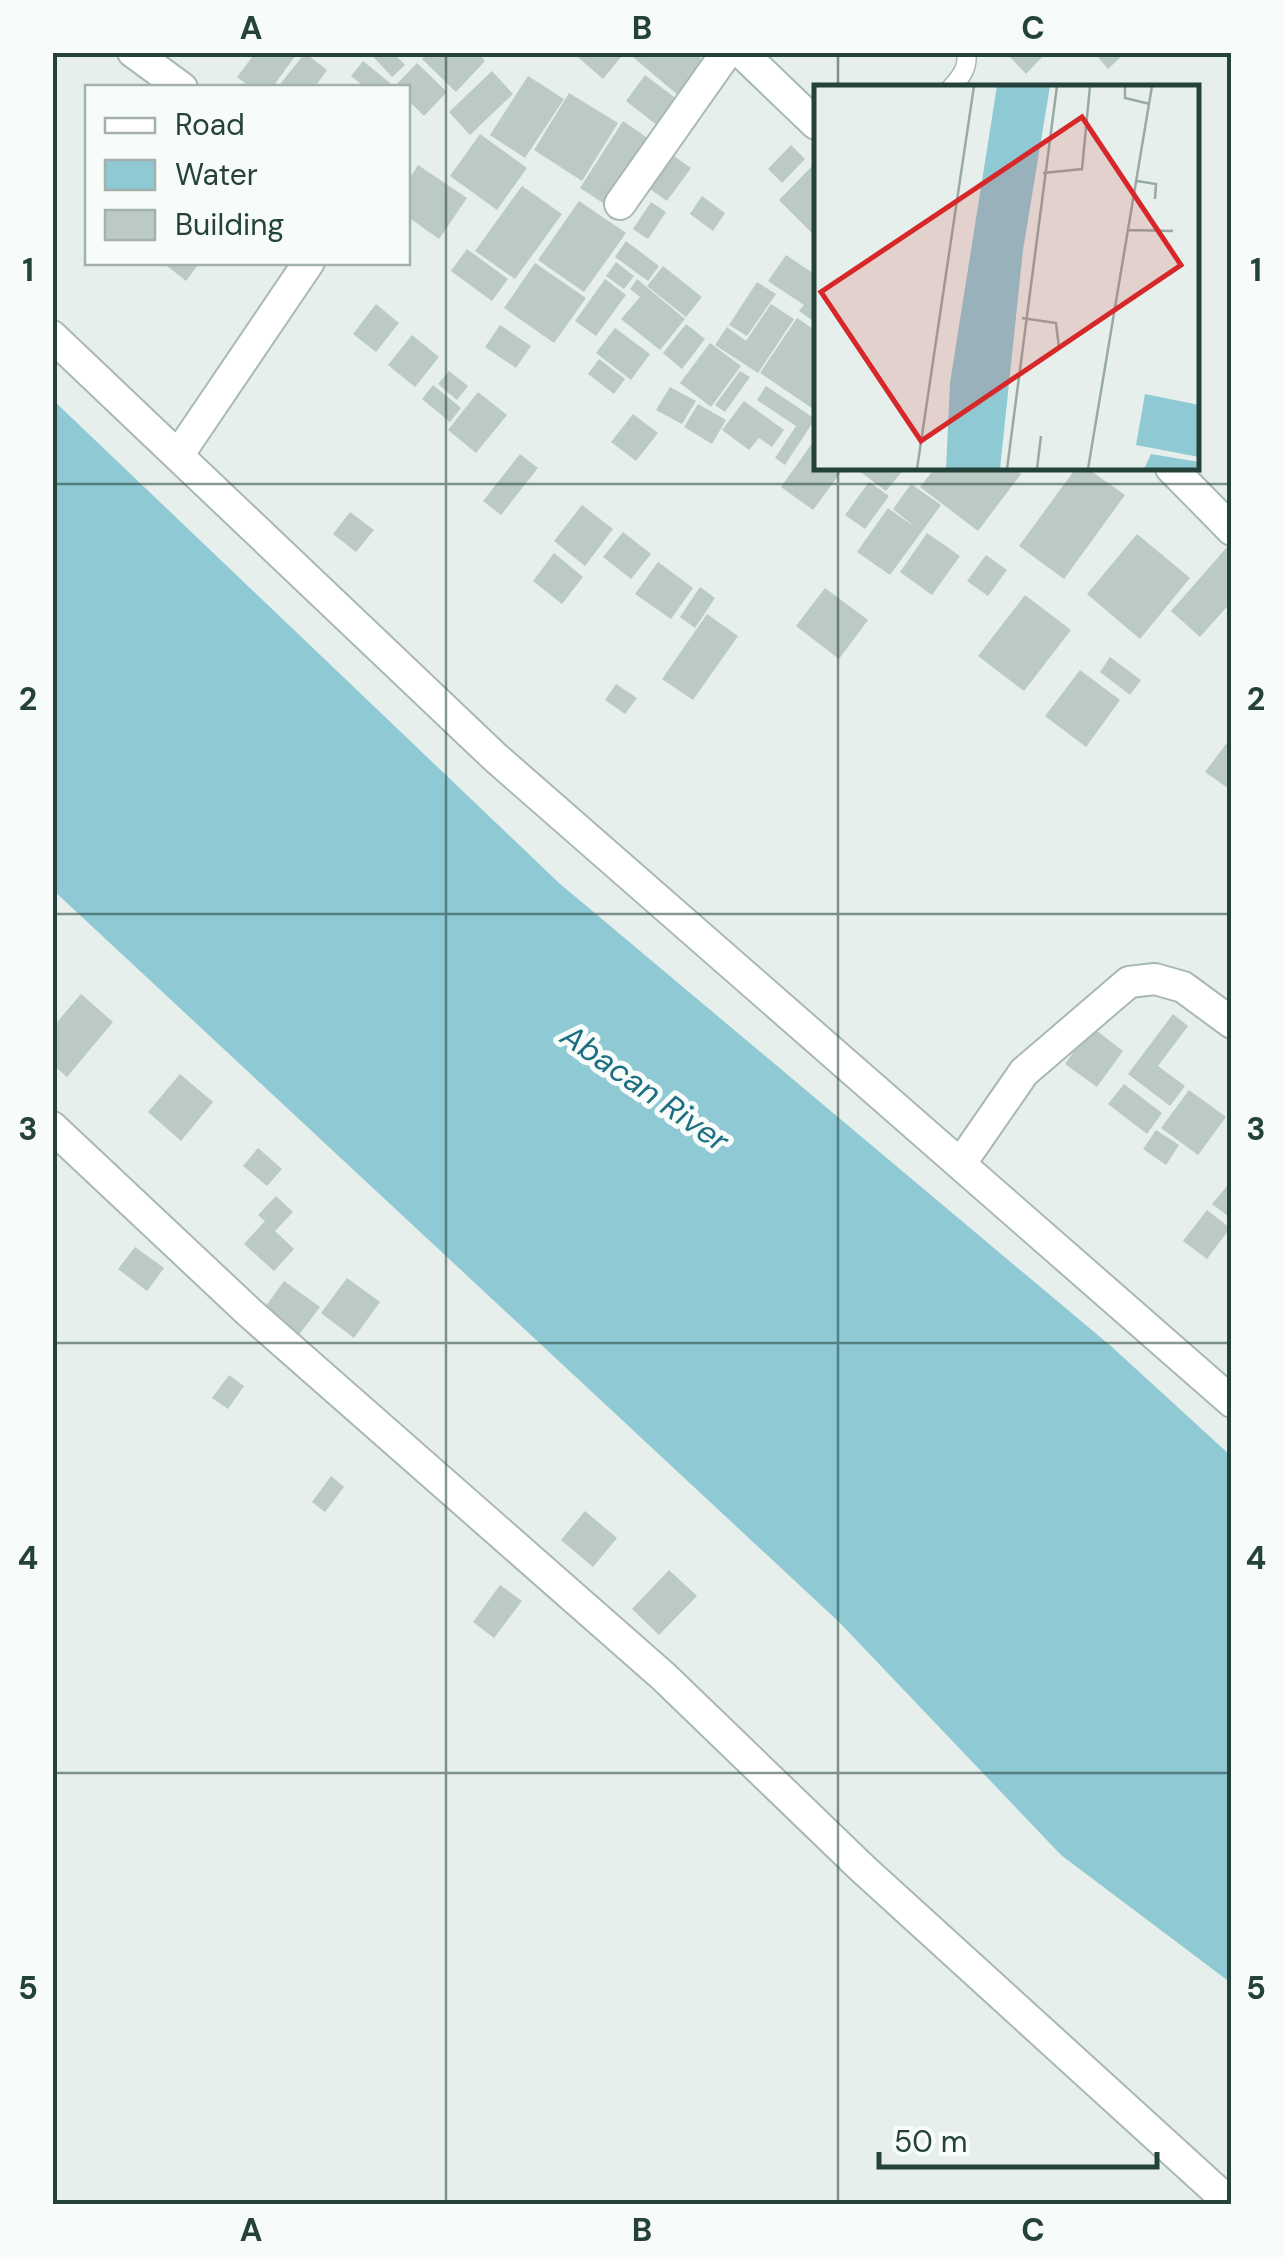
<svg xmlns="http://www.w3.org/2000/svg" width="1284" height="2257" font-family="'DM Sans',sans-serif">
  <style>
    .water { fill: #8ec9d4 }
    .building { fill: #bbcac4 }
    .lines { fill: none; stroke-linecap: round; stroke-linejoin: round }
    .lane-casing { stroke: #a8b8b2; stroke-width: 21 }
    .street-casing { stroke: #a8b8b2; stroke-width: 34 }
    .secondary-casing { stroke: #a4bbb3; stroke-width: 34 }
    .lane { stroke: #fff; stroke-width: 18 }
    .street { stroke: #fff; stroke-width: 30 }
    .secondary { stroke: #fff; stroke-width: 30 }
    .grid { fill: none; stroke: #24423a; stroke-width: 2.5; stroke-opacity: 0.55 }
    .labels { text-anchor: middle; stroke-width: 10; stroke-linejoin: round; paint-order: stroke }
    .water-label { font-size: 32px; font-style: italic; fill: #1c6f80; stroke: #f7fbf9 }
    .inset-road { fill: none; stroke: #98aaa4; stroke-width: 2.5 }
    .view { fill: #d62828; fill-opacity: 0.15; stroke: #d62828; stroke-width: 5 }
    .inset-edge { fill: none; stroke: #24423a; stroke-width: 5 }
    .neatline { fill: none; stroke: #24423a; stroke-width: 4 }
    .grid-label { font-size: 32px; text-anchor: middle; font-weight: bold; fill: #24423a }
  </style>
  <rect width="100%" height="100%" fill="#e6efeb"/>
  <path class="water" d="M 52,399 L 559,883 L 1112,1347 L 1231,1456 L 1231,1983 L 1061,1855 L 840,1623 L 53,890 Z"/>
  <path class="building" d="M 256,52 L 298,52 L 272,88 L 251,88 L 237,77 Z
    M 369,52 L 393,52 L 405,65 L 392,77 Z
    M 429,52 L 477,52 L 485,61 L 456,92 L 422,59 Z
    M 572,52 L 625,52 L 603,79 Z
    M 627,52 L 693,52 L 706,63 L 679,96 Z
    M 1005,52 L 1047,52 L 1026,74 Z
    M 1094,52 L 1126,52 L 1108,69 Z
    M 305,53 L 327,70 L 314,88 L 277,88 Z
    M 363,61 L 390,83 L 386,88 L 366,88 L 351,76 Z
    M 417,63 L 447,92 L 424,116 L 408,100 L 408,88 L 393,88 Z
    M 492,71 L 513,94 L 470,135 L 449,112 Z
    M 645,75 L 678,100 L 658,126 L 626,101 Z
    M 528,76 L 564,99 L 525,158 L 490,135 Z
    M 569,93 L 618,123 L 582,181 L 534,150 Z
    M 623,121 L 649,139 L 606,205 L 580,188 Z
    M 480,134 L 527,168 L 497,210 L 450,176 Z
    M 791,145 L 805,159 L 782,183 L 768,169 Z
    M 674,156 L 691,168 L 667,201 L 650,189 Z
    M 816,162 L 816,237 L 779,200 Z
    M 418,165 L 467,198 L 439,239 L 408,217 L 408,181 Z
    M 522,186 L 562,214 L 515,279 L 475,251 Z
    M 702,196 L 725,213 L 713,231 L 690,214 Z
    M 579,201 L 626,233 L 584,292 L 538,260 Z
    M 651,202 L 666,212 L 648,239 L 633,229 Z
    M 626,241 L 659,266 L 648,281 L 615,257 Z
    M 467,249 L 508,279 L 492,301 L 451,271 Z
    M 786,255 L 816,275 L 816,323 L 799,311 L 804,305 L 768,281 Z
    M 162,262 L 200,262 L 186,281 Z
    M 616,262 L 634,276 L 624,289 L 606,276 Z
    M 535,263 L 586,298 L 554,343 L 504,308 Z
    M 663,266 L 702,297 L 686,317 L 647,286 Z
    M 605,279 L 626,295 L 596,336 L 575,321 Z
    M 637,279 L 685,319 L 660,350 L 621,319 L 640,297 L 630,289 Z
    M 757,282 L 776,294 L 747,336 L 729,325 Z
    M 376,304 L 399,323 L 376,352 L 353,334 Z
    M 771,304 L 794,319 L 758,373 L 715,345 L 727,327 L 746,341 Z
    M 797,318 L 816,331 L 816,411 L 760,373 Z
    M 686,324 L 705,339 L 682,369 L 663,353 Z
    M 500,325 L 531,346 L 516,368 L 485,347 Z
    M 615,328 L 650,354 L 631,380 L 596,353 Z
    M 412,335 L 439,357 L 415,387 L 388,365 Z
    M 710,343 L 741,366 L 711,407 L 680,383 Z
    M 599,359 L 625,379 L 614,394 L 588,374 Z
    M 449,371 L 468,386 L 457,400 L 438,384 Z
    M 740,371 L 750,377 L 725,412 L 715,405 Z
    M 433,385 L 461,408 L 450,422 L 422,399 Z
    M 766,386 L 815,419 L 785,465 L 775,458 L 796,426 L 757,400 Z
    M 670,387 L 696,401 L 682,424 L 656,410 Z
    M 478,392 L 507,415 L 476,453 L 448,430 Z
    M 744,401 L 784,430 L 772,447 L 759,438 L 749,450 L 722,430 Z
    M 698,404 L 726,420 L 712,444 L 684,427 Z
    M 633,414 L 658,433 L 636,461 L 611,442 Z
    M 813,442 L 816,444 L 816,468 L 844,468 L 813,510 L 781,487 Z
    M 520,454 L 538,468 L 501,515 L 483,501 Z
    M 855,468 L 905,468 L 886,491 Z
    M 935,468 L 1013,468 L 1021,474 L 978,531 L 920,487 Z
    M 1076,468 L 1087,468 L 1125,495 L 1064,579 L 1019,546 Z
    M 869,482 L 889,496 L 865,529 L 845,515 Z
    M 911,484 L 941,505 L 890,575 L 857,552 L 888,508 L 916,528 L 893,509 Z
    M 582,505 L 613,529 L 585,566 L 554,541 Z
    M 350,512 L 374,530 L 356,552 L 333,534 Z
    M 623,532 L 651,554 L 631,579 L 603,557 Z
    M 927,533 L 960,556 L 932,595 L 900,572 Z
    M 1137,534 L 1190,578 L 1140,639 L 1087,594 Z
    M 1228,546 L 1232,549 L 1232,601 L 1200,637 L 1171,611 Z
    M 554,553 L 583,577 L 562,604 L 533,581 Z
    M 986,555 L 1007,570 L 988,596 L 967,581 Z
    M 658,562 L 693,588 L 671,619 L 635,594 Z
    M 700,587 L 715,598 L 695,628 L 680,617 Z
    M 825,588 L 868,620 L 839,659 L 796,626 Z
    M 1025,595 L 1071,630 L 1024,691 L 978,656 Z
    M 707,614 L 738,636 L 693,700 L 662,679 Z
    M 1110,657 L 1141,680 L 1130,695 L 1100,672 Z
    M 1080,670 L 1120,700 L 1086,747 L 1045,716 Z
    M 616,684 L 637,698 L 625,714 L 605,700 Z
    M 1232,736 L 1232,791 L 1205,772 Z
    M 81,994 L 113,1022 L 67,1077 L 52,1064 L 52,1028 Z
    M 1173,1014 L 1188,1026 L 1158,1066 L 1185,1086 L 1170,1106 L 1128,1074 Z
    M 1092,1027 L 1123,1051 L 1097,1087 L 1065,1064 Z
    M 180,1074 L 213,1102 L 181,1141 L 148,1112 Z
    M 1124,1084 L 1162,1113 L 1147,1134 L 1108,1104 Z
    M 1189,1090 L 1226,1117 L 1198,1155 L 1161,1128 Z
    M 1156,1130 L 1179,1145 L 1166,1165 L 1143,1149 Z
    M 258,1148 L 282,1169 L 267,1186 L 243,1166 Z
    M 1232,1180 L 1232,1219 L 1212,1204 Z
    M 276,1196 L 293,1212 L 275,1231 L 294,1249 L 274,1271 L 244,1244 L 265,1221 L 258,1215 Z
    M 1207,1210 L 1230,1228 L 1207,1259 L 1183,1241 Z
    M 135,1247 L 164,1268 L 147,1291 L 118,1269 Z
    M 347,1278 L 380,1302 L 354,1338 L 321,1313 Z
    M 284,1281 L 320,1307 L 298,1336 L 263,1310 Z
    M 229,1375 L 244,1386 L 228,1409 L 212,1398 Z
    M 331,1476 L 344,1487 L 325,1512 L 312,1502 Z
    M 585,1511 L 617,1538 L 593,1567 L 561,1540 Z
    M 669,1570 L 697,1596 L 659,1635 L 632,1609 Z
    M 500,1585 L 522,1601 L 494,1638 L 473,1622 Z"/>
  <g class="lines">
    <g class="lane-casing">
      <path id="lane" d="M 951,88 C 961,77 969,67 966,52"/>
    </g>
    <g class="street-casing">
      <path id="street" d="M 133,52 L 182,88
        M 620,204 L 727,52
        M 52,336 L 496,758 L 1232,1402
        M 179,454 L 309,262
        M 52,1127 L 250,1313 L 663,1676 L 862,1868 L 1231,2204
        M 961,1163 L 1024,1072 L 1129,982 L 1155,979 L 1183,987 L 1232,1023"/>
    </g>
    <g class="secondary-casing">
      <path id="secondary" d="M 741,52 L 816,124
        M 1171,468 L 1232,530"/>
    </g>
    <use href="#lane" class="lane"/>
    <use href="#street" class="street"/>
    <use href="#secondary" class="secondary"/>
  </g>
  <path class="grid" d="M 446,52 L 446,2204M 838,52 L 838,88M 838,468 L 838,2204M 52,484 L 1232,484M 52,914 L 1232,914M 52,1343 L 1232,1343M 52,1773 L 1232,1773"/>
  <g class="labels">
    <g class="water-label">
      <text transform="translate(645 1088) rotate(35)" y="11">Abacan River</text>
    </g>
  </g>
  <g transform="translate(814 85)">
    <rect width="385" height="385" fill="#e6efeb"/>
    <path d="M 183,1 L 236,1 L 209,165 L 186,384 L 132,384 L 136,298 ZM 331,309 L 385,320 L 385,372 L 322,360 ZM 337,369 L 385,377 L 385,384 L 330,384 Z" fill="#8ec9d4"/>
    <path class="inset-road" d="M 311,1 L 311,13 L 336,19M 229,88 L 268,84 L 276,1M 323,96 L 342,99 L 341,114M 315,145 L 359,146M 208,233 L 242,238 L 245,263M 103,384 L 160,1M 193,384 L 243,1M 223,384 L 227,351M 274,384 L 338,1"/>
    <path class="view" d="M 268,32 L 367,180 L 107,356 L 7,207 Z"/>
    <rect width="385" height="385" class="inset-edge"/>
  </g>
  <rect width="1284" height="2257" fill="none" stroke="#f7fbf9" stroke-width="110"/>
  <rect x="85" y="85" width="325" height="180" fill="#f7fbf9" stroke="#a3b1ad" stroke-width="2.5"/>
  <rect x="105" y="118" width="50" height="15" fill="#ffffff" stroke="#a3b1ad" stroke-width="2.5"/>
  <text x="175" y="135" font-size="30" fill="#24423a">Road</text>
  <rect x="105" y="160" width="50" height="30" fill="#8ec9d4" stroke="#a3b1ad" stroke-width="2.5"/>
  <text x="175" y="185" font-size="30" fill="#24423a">Water</text>
  <rect x="105" y="210" width="50" height="30" fill="#bbcac4" stroke="#a3b1ad" stroke-width="2.5"/>
  <text x="175" y="235" font-size="30" fill="#24423a">Building</text>
  <path d="M879 2152v15h278v-15" fill="none" stroke="#24423a" stroke-width="5"/>
  <text x="894" y="2152" font-size="30" fill="#24423a" stroke="#f7fbf9" stroke-width="8" paint-order="stroke">50 m</text>
  <rect x="55" y="55" width="1174" height="2147" class="neatline"/>
  <g class="grid-label">
    <text x="251" y="39">A</text>
    <text x="642" y="39">B</text>
    <text x="1033" y="39">C</text>
    <text x="28" y="281">1</text>
    <text x="1256" y="281">1</text>
    <text x="28" y="710">2</text>
    <text x="1256" y="710">2</text>
    <text x="28" y="1140">3</text>
    <text x="1256" y="1140">3</text>
    <text x="28" y="1569">4</text>
    <text x="1256" y="1569">4</text>
    <text x="28" y="1999">5</text>
    <text x="1256" y="1999">5</text>
    <text x="251" y="2241">A</text>
    <text x="642" y="2241">B</text>
    <text x="1033" y="2241">C</text>
  </g>
</svg>
